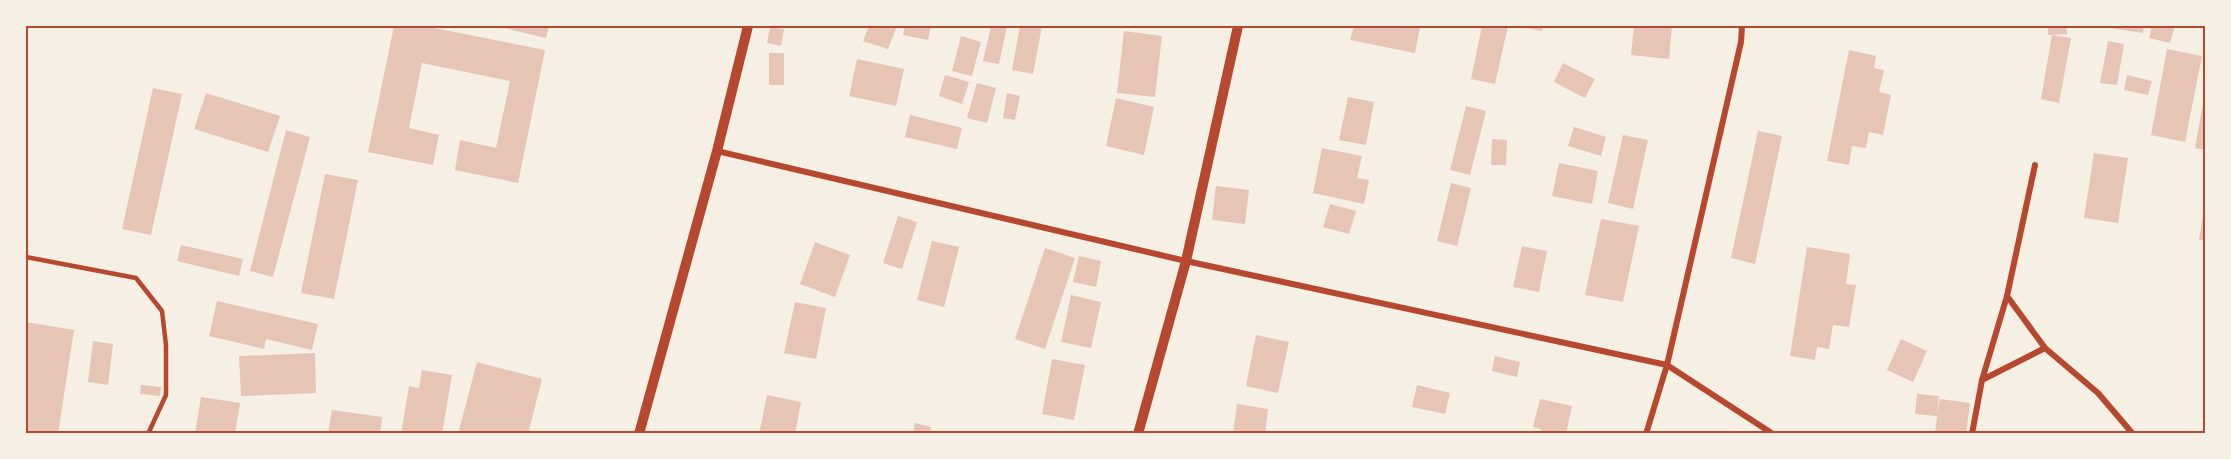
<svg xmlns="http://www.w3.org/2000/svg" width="2231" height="459" font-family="Commissioner,sans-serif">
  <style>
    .building { fill: #e6c5b7 }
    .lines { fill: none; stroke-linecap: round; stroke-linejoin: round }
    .service { stroke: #b5482f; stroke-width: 4.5 }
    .minor { stroke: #b5482f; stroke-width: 6 }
    .tertiary { stroke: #b5482f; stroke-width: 10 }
    .neatline { fill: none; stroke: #b5482f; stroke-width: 2 }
  </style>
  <rect width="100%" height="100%" fill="#f6efe4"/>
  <path class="building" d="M 394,26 L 424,26 L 545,50 L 518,183 L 455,170 L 460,140 L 496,148 L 510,81 L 422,63 L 409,128 L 439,135 L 433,165 L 368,152 Z
    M 496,26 L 549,26 L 546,38 Z
    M 869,26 L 897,26 L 888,49 L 863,41 Z
    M 905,26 L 931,26 L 928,40 L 903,35 Z
    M 991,26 L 1007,26 L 999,64 L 983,61 Z
    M 1020,26 L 1042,26 L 1033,74 L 1012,70 Z
    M 1354,26 L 1420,27 L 1415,53 L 1350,40 Z
    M 1482,26 L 1508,26 L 1495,84 L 1471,79 Z
    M 1517,26 L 1543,26 L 1542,31 Z
    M 1634,26 L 1672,26 L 1669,59 L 1631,55 Z
    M 2048,26 L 2066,26 L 2067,34 L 2048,35 Z
    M 2097,26 L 2144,26 L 2143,33 Z
    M 2152,26 L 2175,26 L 2170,43 L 2149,38 Z
    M 770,27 L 784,29 L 781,46 L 767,43 Z
    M 1124,31 L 1162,36 L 1155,97 L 1117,93 Z
    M 2052,35 L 2071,38 L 2059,103 L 2041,99 Z
    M 961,36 L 981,42 L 972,76 L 952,71 Z
    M 2108,41 L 2124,44 L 2117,85 L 2100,83 Z
    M 2167,49 L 2202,56 L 2185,142 L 2151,135 Z
    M 1849,50 L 1876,56 L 1874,68 L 1884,70 L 1879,92 L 1891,95 L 1883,135 L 1869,132 L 1866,148 L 1852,146 L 1849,165 L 1827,161 Z
    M 769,53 L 784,53 L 784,85 L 769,85 Z
    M 857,59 L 904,69 L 896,106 L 849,96 Z
    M 1563,63 L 1595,79 L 1585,98 L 1554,82 Z
    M 945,75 L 969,82 L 962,104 L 939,96 Z
    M 2127,75 L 2152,81 L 2148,95 L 2124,90 Z
    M 977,83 L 996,88 L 987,123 L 967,118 Z
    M 153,88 L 182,94 L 151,235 L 122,229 Z
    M 206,93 L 280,116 L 268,152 L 194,129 Z
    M 1007,93 L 1020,96 L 1015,120 L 1003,118 Z
    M 1348,97 L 1374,102 L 1366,145 L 1339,140 Z
    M 1116,98 L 1154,107 L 1144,155 L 1106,146 Z
    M 2204,98 L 2206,98 L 2206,150 L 2195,148 Z
    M 1466,106 L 1486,111 L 1470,175 L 1450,170 Z
    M 910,115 L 962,128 L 957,149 L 905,137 Z
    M 1574,127 L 1606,137 L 1601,156 L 1568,146 Z
    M 286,130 L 310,137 L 273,277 L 250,271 Z
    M 1758,131 L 1782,136 L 1755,264 L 1731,258 Z
    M 1623,135 L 1648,140 L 1633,209 L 1608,203 Z
    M 1492,139 L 1507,140 L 1506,165 L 1491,165 Z
    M 1322,148 L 1362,156 L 1357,178 L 1369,180 L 1364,204 L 1313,193 Z
    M 2094,153 L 2128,158 L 2118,223 L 2084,218 Z
    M 1559,163 L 1598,171 L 1592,204 L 1552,196 Z
    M 325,174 L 358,180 L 334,299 L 301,293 Z
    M 1451,183 L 1471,188 L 1457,246 L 1437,241 Z
    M 1216,186 L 1249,190 L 1245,224 L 1212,220 Z
    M 1330,204 L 1356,211 L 1349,234 L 1323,227 Z
    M 2204,209 L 2206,209 L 2206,240 L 2199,240 Z
    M 898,216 L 917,222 L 902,269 L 883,263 Z
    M 1601,219 L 1639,226 L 1623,302 L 1585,295 Z
    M 932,241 L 959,247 L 944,307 L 917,300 Z
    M 815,242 L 850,255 L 835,297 L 800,284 Z
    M 181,245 L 243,259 L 239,276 L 177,261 Z
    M 1522,246 L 1547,251 L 1539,292 L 1513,287 Z
    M 1807,247 L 1850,254 L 1846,284 L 1856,285 L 1849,327 L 1833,325 L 1829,349 L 1817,347 L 1815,360 L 1790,356 Z
    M 1045,248 L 1075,258 L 1045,349 L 1015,339 Z
    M 1079,256 L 1101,261 L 1096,287 L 1073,282 Z
    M 1071,295 L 1101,302 L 1091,348 L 1061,342 Z
    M 217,301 L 318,324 L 312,350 L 266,339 L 264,349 L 209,336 Z
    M 795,302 L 826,308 L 816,359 L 784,353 Z
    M 26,322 L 74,330 L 58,434 L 26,434 Z
    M 1256,335 L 1289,342 L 1278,393 L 1246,386 Z
    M 1901,339 L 1927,351 L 1913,382 L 1887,370 Z
    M 93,341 L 113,344 L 108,385 L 88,382 Z
    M 315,353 L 316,393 L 241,396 L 239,356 Z
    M 1495,356 L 1520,362 L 1517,377 L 1492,371 Z
    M 1052,359 L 1085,365 L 1074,420 L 1042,414 Z
    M 477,362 L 542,379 L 528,434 L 458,434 Z
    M 422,370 L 452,375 L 442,434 L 401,434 L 409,386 L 419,388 Z
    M 141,385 L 161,387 L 160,396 L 140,394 Z
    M 1417,385 L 1450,393 L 1445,414 L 1412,407 Z
    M 1917,394 L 1939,396 L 1937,413 L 1940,399 L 1970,403 L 1966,434 L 1935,434 L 1937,416 L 1915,414 Z
    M 767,395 L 801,402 L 795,434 L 759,434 Z
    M 201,397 L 240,403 L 235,434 L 195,434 Z
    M 1540,399 L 1572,406 L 1566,434 L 1540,434 L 1541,429 L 1533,427 Z
    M 1237,404 L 1268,409 L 1265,434 L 1233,434 Z
    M 332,410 L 382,417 L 380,434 L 328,434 Z
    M 915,423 L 931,427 L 929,434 L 913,434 Z"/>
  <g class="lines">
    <path class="service" d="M 26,257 L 136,278 L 162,311 L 166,345 L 166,395 L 148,434"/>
    <path class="minor" d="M 717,151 L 1186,261 L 1667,365 L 1773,434
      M 2007,296 L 2045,348 L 2098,393 L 2133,434
      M 1982,380 L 2045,348
      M 1646,434 L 1667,365 L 1741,42 L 1742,26
      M 1972,434 L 1982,380 L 2007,296 L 2035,165"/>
    <path class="tertiary" d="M 639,434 L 717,151 L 748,26
      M 1138,434 L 1186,261 L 1238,26"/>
  </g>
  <rect width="2231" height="459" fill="none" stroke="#f6efe4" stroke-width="54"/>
  <rect x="27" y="27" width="2177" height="405" class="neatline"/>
</svg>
